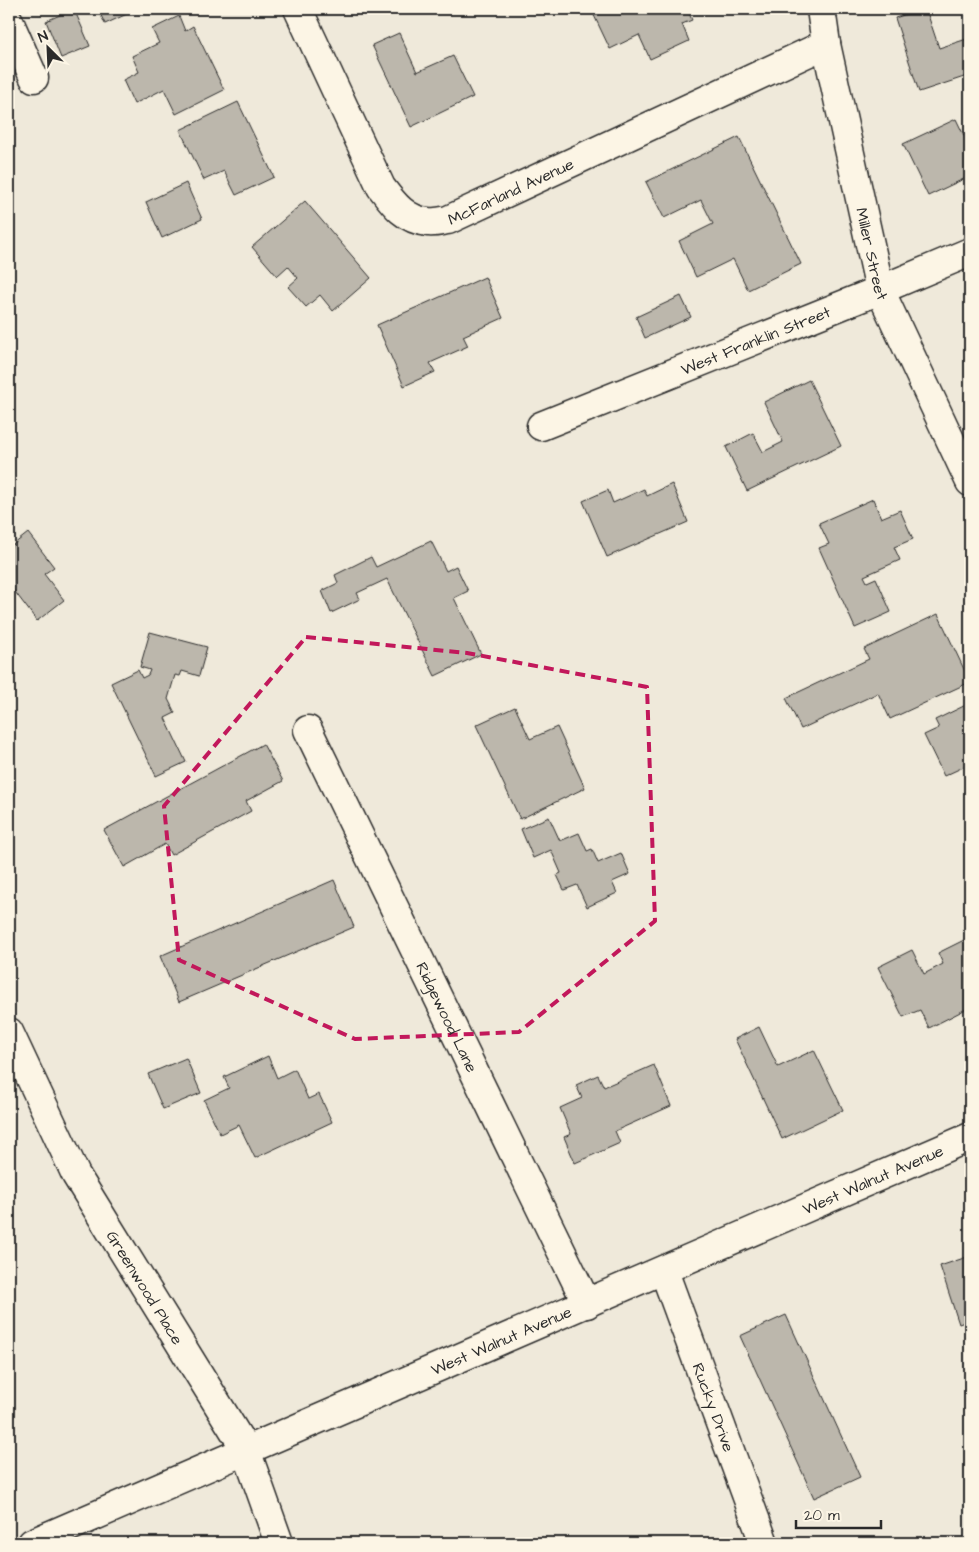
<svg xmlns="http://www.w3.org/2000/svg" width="979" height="1552" font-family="'Architects Daughter',sans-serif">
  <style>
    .building { fill: #bcb7ac; stroke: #2b2b2b }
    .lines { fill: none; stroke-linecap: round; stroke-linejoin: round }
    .minor-casing { stroke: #2b2b2b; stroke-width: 31 }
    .major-casing { stroke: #2b2b2b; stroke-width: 31 }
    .minor { stroke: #fcf5e5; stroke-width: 28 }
    .major { stroke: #fcf5e5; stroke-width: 28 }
    .marked { fill: none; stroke: #c2185b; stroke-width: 4; stroke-dasharray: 10 6; stroke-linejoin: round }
    .labels { text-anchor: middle; stroke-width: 5; stroke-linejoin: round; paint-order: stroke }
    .street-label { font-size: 16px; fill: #2b2b2b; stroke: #fcf5e5 }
  </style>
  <rect width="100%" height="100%" fill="#efe9da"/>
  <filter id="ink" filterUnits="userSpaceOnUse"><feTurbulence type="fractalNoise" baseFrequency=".02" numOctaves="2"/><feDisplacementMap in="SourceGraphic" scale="10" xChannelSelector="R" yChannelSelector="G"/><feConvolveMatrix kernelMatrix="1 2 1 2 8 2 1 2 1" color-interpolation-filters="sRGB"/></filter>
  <g filter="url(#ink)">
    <path class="building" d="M 74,9 L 90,46 L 61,58 L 46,21 Z
      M 98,9 L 138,9 L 105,24 Z
      M 591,9 L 687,9 L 692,20 L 682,24 L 689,41 L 650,59 L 639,35 L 610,49 Z
      M 922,9 L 926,9 L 939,48 L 970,38 L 970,75 L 919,92 L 895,18 Z
      M 179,16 L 185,31 L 193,26 L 224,90 L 176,114 L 164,89 L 134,104 L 123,80 L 139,72 L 132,56 L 159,43 L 152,29 Z
      M 399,33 L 417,72 L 453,56 L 473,97 L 411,127 L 372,45 Z
      M 238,102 L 274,177 L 236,195 L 224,171 L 204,180 L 180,130 Z
      M 956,119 L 970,148 L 970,176 L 928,196 L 903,144 Z
      M 739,137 L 801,264 L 748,290 L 733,259 L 696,277 L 679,241 L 713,224 L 701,200 L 664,218 L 646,182 Z
      M 186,183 L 202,219 L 162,238 L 146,202 Z
      M 305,201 L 371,278 L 333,311 L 320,295 L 306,307 L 288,287 L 298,278 L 288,266 L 277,276 L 252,247 Z
      M 485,277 L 503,318 L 463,336 L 468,346 L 430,363 L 435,372 L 404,386 L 377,325 Z
      M 681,296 L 691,317 L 645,338 L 636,317 Z
      M 809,380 L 841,446 L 747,491 L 726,447 L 753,433 L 763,452 L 783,442 L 764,402 Z
      M 672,484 L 688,522 L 607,557 L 583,501 L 608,490 L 613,503 L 644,489 L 647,496 Z
      M 873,499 L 881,518 L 900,510 L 913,539 L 894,547 L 900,560 L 864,576 L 867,582 L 876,578 L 891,612 L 855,628 L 819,548 L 829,544 L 819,523 Z
      M 28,533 L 54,567 L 44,574 L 64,600 L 37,621 L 9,584 L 9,548 Z
      M 431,541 L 446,571 L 456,566 L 468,591 L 454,598 L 481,654 L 435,676 L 387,579 L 357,593 L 360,599 L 331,613 L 322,591 L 338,583 L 335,575 L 371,557 L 376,567 Z
      M 938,614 L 970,682 L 890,719 L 878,693 L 801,729 L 786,698 L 869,659 L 864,649 Z
      M 150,632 L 207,647 L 199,676 L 182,671 L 180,676 L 175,675 L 168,699 L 175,713 L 165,718 L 186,762 L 156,776 L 111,683 L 138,670 L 142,678 L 148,675 L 150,670 L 140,667 Z
      M 970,703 L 970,764 L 944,776 L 924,735 L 939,728 L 935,720 Z
      M 515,707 L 530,739 L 557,727 L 585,788 L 520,819 L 476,725 Z
      M 263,744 L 283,781 L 246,801 L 251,811 L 171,855 L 165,844 L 124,867 L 104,830 Z
      M 549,817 L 560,841 L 579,833 L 587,851 L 592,849 L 598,863 L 621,853 L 630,874 L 612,882 L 617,893 L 587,907 L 577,885 L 564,890 L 557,875 L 561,873 L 551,850 L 533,858 L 521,829 Z
      M 334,880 L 354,927 L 179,1002 L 160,956 Z
      M 966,939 L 970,948 L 970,1007 L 929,1028 L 920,1010 L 903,1017 L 878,967 L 912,950 L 924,974 L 943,964 L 938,953 Z
      M 759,1027 L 778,1067 L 814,1050 L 843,1110 L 782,1139 L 735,1039 Z
      M 268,1056 L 277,1078 L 295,1069 L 308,1099 L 319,1094 L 332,1122 L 255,1158 L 239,1125 L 220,1134 L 204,1100 L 229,1088 L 224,1077 Z
      M 186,1058 L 201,1093 L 163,1109 L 148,1074 Z
      M 654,1065 L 671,1106 L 615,1131 L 620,1143 L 575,1163 L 564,1137 L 571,1134 L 560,1108 L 582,1098 L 576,1085 L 598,1075 L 604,1087 Z
      M 970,1256 L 970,1320 L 959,1324 L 940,1266 Z
      M 786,1315 L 860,1477 L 814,1498 L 740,1336 Z"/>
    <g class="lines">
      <g class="minor-casing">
        <g id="minor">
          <path id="s1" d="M 298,9 L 381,187 C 393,203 405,220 428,222 C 434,223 441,221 448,220 L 826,44"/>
          <path id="s2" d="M 821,9 L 826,44 L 880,290 L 970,482"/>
          <path d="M 9,21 L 34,78"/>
          <path id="s3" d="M 541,426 L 880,290 L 970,252"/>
          <path id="s4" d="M 308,730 L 587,1304"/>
          <path id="s5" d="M 9,1032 L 76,1175 L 246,1450 L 279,1543"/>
          <path id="s6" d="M 664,1271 L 764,1543"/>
        </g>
      </g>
      <g class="major-casing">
        <g id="major">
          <path id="s7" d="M 32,1543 L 970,1137"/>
        </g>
      </g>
      <use href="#minor" class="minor"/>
      <use href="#major" class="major"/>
    </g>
  </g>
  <path class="marked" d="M 306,637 L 467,653 L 647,687 L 655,921 L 519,1032 L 355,1039 L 179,960 L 164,806 Z"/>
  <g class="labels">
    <g class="street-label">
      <text dy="6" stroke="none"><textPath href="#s1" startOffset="346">McFarland Avenue</textPath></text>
      <text dy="6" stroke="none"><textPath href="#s2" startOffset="250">Miller Street</textPath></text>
      <text dy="6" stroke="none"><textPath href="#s3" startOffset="231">West Franklin Street</textPath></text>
      <text dy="6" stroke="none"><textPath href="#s4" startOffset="319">Ridgewood Lane</textPath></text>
      <text dy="6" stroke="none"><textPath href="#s7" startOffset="916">West Walnut Avenue</textPath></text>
      <text dy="6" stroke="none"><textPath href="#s5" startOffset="290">Greenwood Place</textPath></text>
      <text dy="6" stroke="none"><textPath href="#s7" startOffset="511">West Walnut Avenue</textPath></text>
      <text dy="6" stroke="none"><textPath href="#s6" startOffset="145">Rucky Drive</textPath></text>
    </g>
  </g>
  <rect width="979" height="1552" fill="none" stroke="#fcf5e5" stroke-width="30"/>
  <rect x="15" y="15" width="949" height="1522" fill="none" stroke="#2b2b2b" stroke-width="2" filter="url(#ink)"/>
  <g transform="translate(48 48) rotate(336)" stroke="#fcf5e5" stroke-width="4" paint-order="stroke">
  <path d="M0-4L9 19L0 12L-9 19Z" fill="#2b2b2b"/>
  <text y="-8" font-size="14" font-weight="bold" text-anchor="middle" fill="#2b2b2b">N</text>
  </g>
  <path d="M796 1520v8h85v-8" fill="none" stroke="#2b2b2b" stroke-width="2.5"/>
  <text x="804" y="1520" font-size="15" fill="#2b2b2b" stroke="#fcf5e5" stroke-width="4" paint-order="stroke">20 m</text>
</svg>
